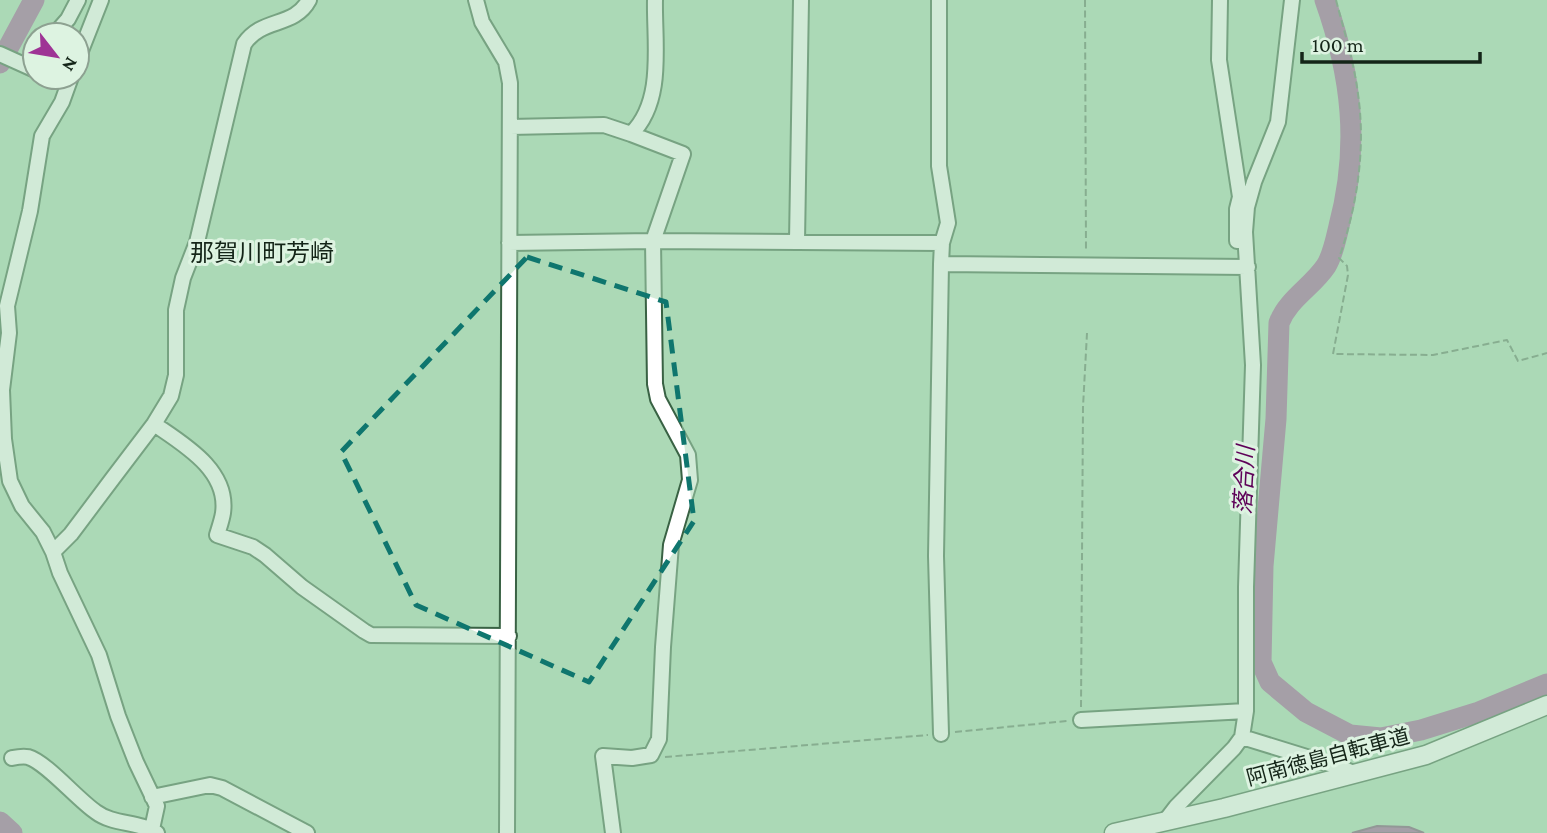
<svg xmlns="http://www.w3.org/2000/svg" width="1547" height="833" font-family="'Crimson Pro','Noto Sans JP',serif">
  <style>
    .water { fill: #9d5995; stroke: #744970; stroke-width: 2 }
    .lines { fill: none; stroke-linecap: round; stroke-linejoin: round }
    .river { stroke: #9d5995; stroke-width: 21 }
    .minor-casing { stroke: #396244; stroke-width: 18 }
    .major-casing { stroke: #396244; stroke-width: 21 }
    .path { stroke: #5c7a63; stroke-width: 2; stroke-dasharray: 7 3.5; stroke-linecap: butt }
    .minor { stroke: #fff; stroke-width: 14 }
    .major { stroke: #fff; stroke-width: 18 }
    .marked { fill: none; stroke: #0f766e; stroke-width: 5; stroke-dasharray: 14 9; stroke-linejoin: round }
    .labels { text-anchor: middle; stroke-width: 6; stroke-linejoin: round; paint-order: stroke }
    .street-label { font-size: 21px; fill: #142518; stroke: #ddf3e1 }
    .water-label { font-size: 23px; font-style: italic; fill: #5e0158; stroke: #ddf3e1 }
    .quarter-label { font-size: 24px; fill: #142518; stroke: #ddf3e1 }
  </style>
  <rect width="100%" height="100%" fill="#acd9b6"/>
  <path class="water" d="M 1377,826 L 1409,827 L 1424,833 L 1352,833 Z"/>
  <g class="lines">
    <path class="river" d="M 1325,0 C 1352,76 1360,147 1339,226 C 1336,239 1333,255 1326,266 C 1312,287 1288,299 1279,323 L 1276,419 L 1263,566 L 1261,662 L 1270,682 L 1306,712 L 1350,735 L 1381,738 L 1421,730 L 1479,712 L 1547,684
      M 0,63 L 34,0
      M 0,822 L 12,833"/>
    <g class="minor-casing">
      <path id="minor" d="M 476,0 L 482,22 L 506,62 L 510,83 L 507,833
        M 939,0 L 939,166 L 948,223 L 942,243 L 941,264 L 936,556 L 941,734
        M 1220,0 L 1219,60 L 1240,197 L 1237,209 L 1237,241
        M 54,35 L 68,19 L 78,0
        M 0,54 L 33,69 L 35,65
        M 77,61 L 101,0
        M 71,77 L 62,102 L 42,136 L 30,211 L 7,306 L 9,333 L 2,390 L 4,439 L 10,481 L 22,506 L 43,532 L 53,552 L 60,573 L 99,655 L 118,716 L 136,762 L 157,806 L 152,829
        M 510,127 L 604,125 L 631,134 C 665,101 654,43 655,0
        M 797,241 L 801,0
        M 509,243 L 653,241 L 942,243
        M 941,264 L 1248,267
        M 154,424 C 183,444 229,470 223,513 C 222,520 219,528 217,535 L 253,547 L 265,555 L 302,587 L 364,631 L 371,635 L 509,636
        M 53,552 L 71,534 L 113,478 L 154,424 L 171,396 L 176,375 L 176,310 L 183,278 L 197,242 L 244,44 C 262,17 294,28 309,0
        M 1081,720 L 1246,711
        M 1242,737 L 1339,767 L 1356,774
        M 12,758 C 17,757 23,756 28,757 C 46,762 78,800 96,812 C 113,825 139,821 157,833
        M 152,797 L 210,785 L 222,788 L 307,833
        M 1166,820 L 1176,807 L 1234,748 L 1242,737 L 1246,711 L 1246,587 L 1253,365 L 1245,232 L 1247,207 L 1254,182 L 1278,122 L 1292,0
        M 613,833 L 603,756 L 632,758 L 651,755 L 659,739 L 663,647 L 671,545 L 690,480 L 688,455 L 658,399 L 655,384 L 653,241 L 683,154 L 631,134"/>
    </g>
    <g class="major-casing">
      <path id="major" d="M 1114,833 L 1224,808 L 1426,755 L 1547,705"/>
    </g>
    <path class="path" d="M 1085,0 L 1086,251
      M 1336,0 C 1344,31 1354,62 1358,94 C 1366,149 1357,207 1339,258 L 1347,266 L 1348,275 L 1333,354 L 1433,355 L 1507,340 L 1518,361 L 1547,353
      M 1081,707 L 1083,407 L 1087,333
      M 955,732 L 1067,721
      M 665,757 L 928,735"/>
    <use href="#minor" class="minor"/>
    <use href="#major" class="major"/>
  </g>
  <path d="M0 0H1547V833H0ZM 527,257 L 666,302 L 694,521 L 589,682 L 416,605 L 341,452 Z" fill="#acd9b6" fill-opacity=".55" fill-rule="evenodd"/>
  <path class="marked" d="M 527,257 L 666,302 L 694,521 L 589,682 L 416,605 L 341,452 Z"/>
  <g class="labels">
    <g class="street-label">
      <text transform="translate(1328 757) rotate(-15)" y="7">阿南徳島自転車道</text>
    </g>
    <g class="water-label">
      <text transform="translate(1244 480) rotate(-87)" y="8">落合川</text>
    </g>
    <g class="quarter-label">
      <text x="262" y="261">那賀川町芳崎</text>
    </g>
  </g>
  <g transform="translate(56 56) rotate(121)"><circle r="33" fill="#ddf3e1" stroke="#8da191" stroke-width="2"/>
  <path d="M0-5L12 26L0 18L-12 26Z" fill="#9e3395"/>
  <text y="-10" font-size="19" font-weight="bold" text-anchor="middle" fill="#142518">N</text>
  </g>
  <path d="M1302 52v10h178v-10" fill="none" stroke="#142518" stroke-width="3.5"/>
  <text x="1312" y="52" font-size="21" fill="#142518" stroke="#ddf3e1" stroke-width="5" paint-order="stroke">100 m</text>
</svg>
